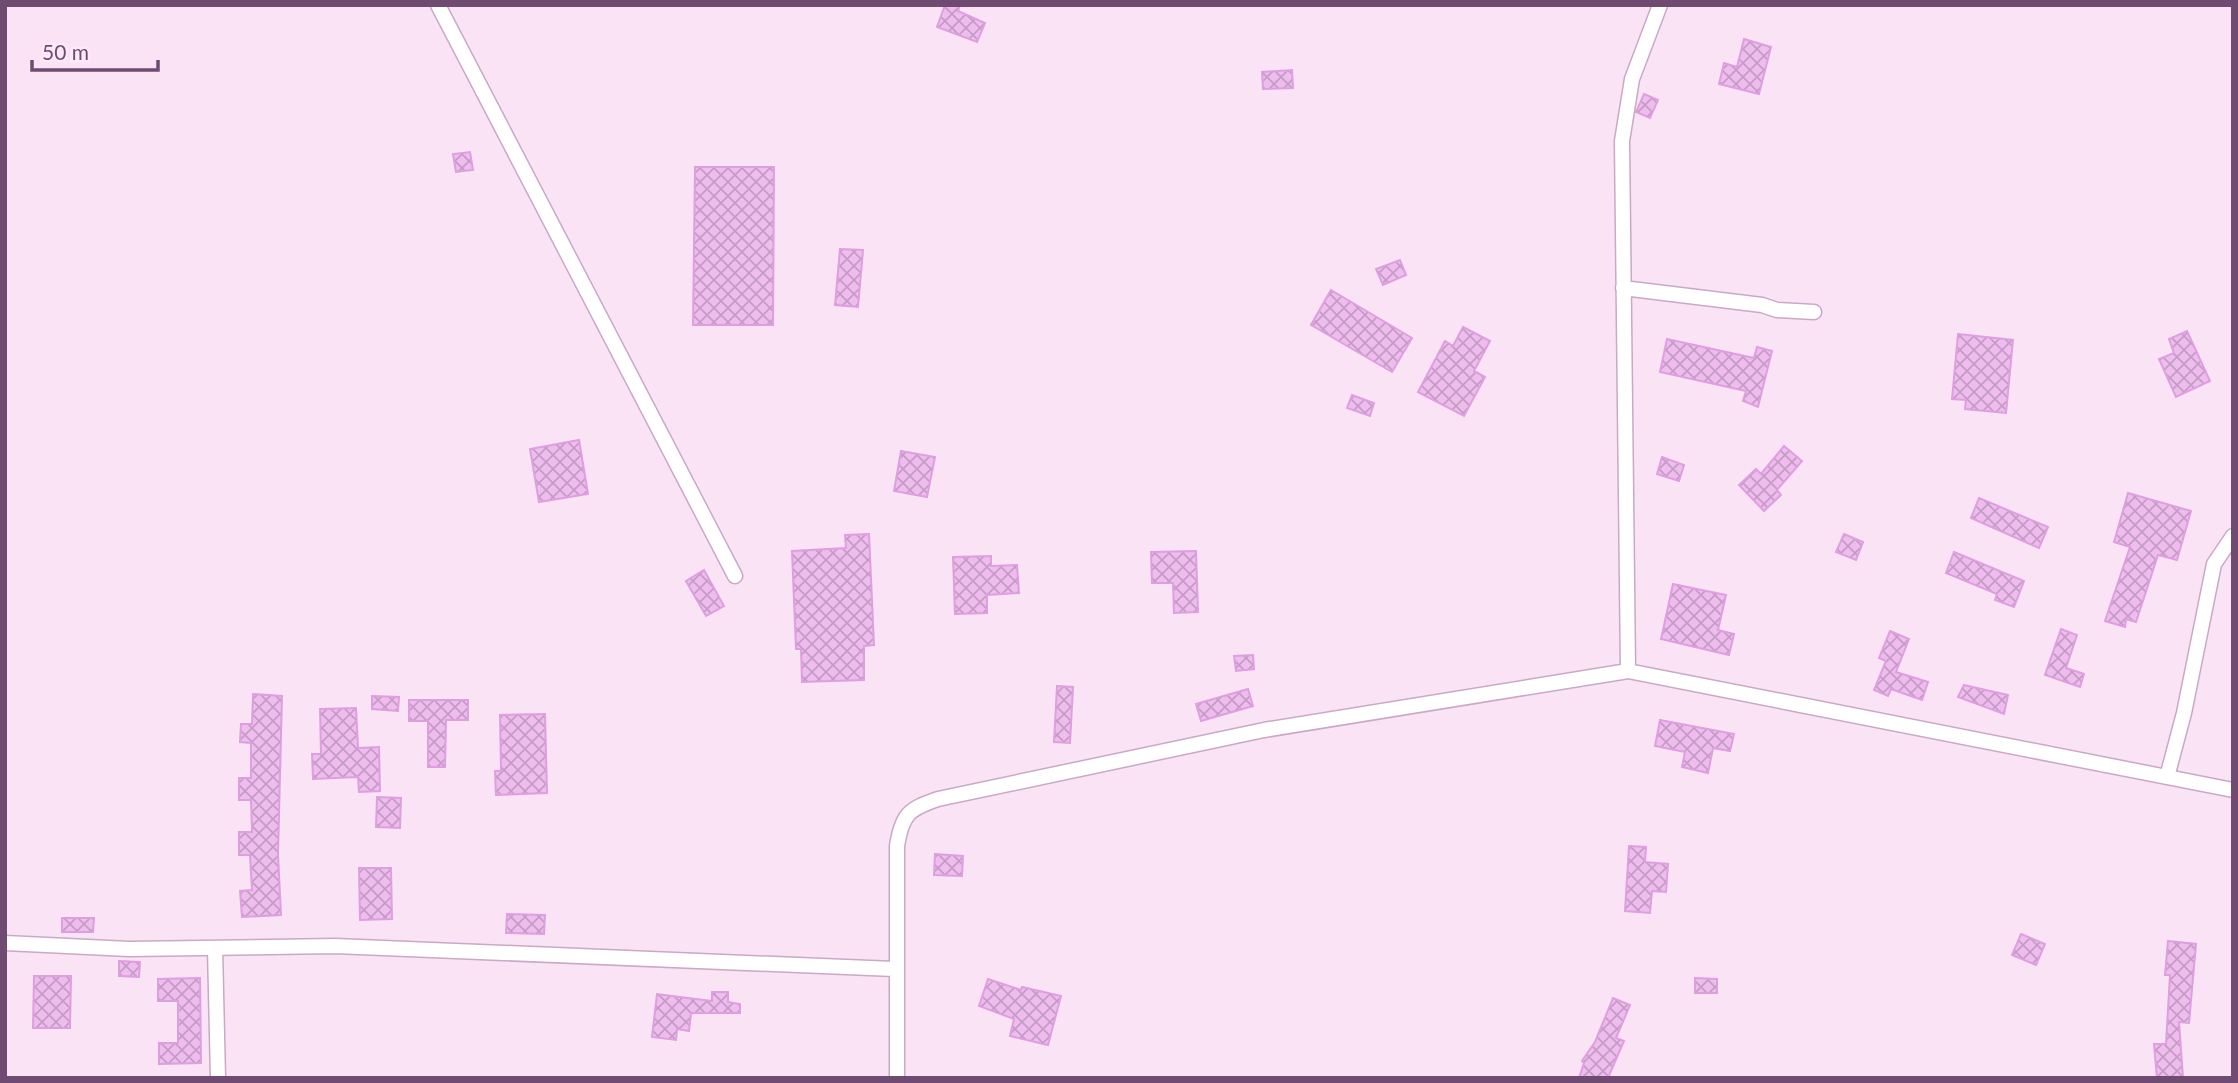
<svg xmlns="http://www.w3.org/2000/svg" width="2238" height="1083" font-family="Lato,sans-serif">
  <style>
    .building { fill: url(#building-cross-hatch); stroke: #df9ee0; stroke-width: 2 }
    .lines { fill: none; stroke-linecap: round; stroke-linejoin: round }
    .minor-casing { stroke: #c8a9c7; stroke-width: 17 }
    .minor { stroke: #fff; stroke-width: 14 }
  </style>
  <defs>
    <pattern id="building-cross-hatch" width="8" height="8" patternUnits="userSpaceOnUse" patternTransform="scale(1.75)"><rect width="8" height="8" fill="#eebdee"/><path d="M0 0l8 8M0 8l8-8" fill="none" stroke="#c59cc5"/></pattern>
  </defs>
  <rect width="100%" height="100%" fill="#fbe3f6"/>
  <path class="building" d="M 945,5 L 960,5 L 958,11 L 985,23 L 977,42 L 937,27 Z
    M 1744,39 L 1771,47 L 1759,94 L 1719,84 L 1724,63 L 1737,67 Z
    M 1292,70 L 1293,88 L 1263,89 L 1262,72 Z
    M 1644,94 L 1658,100 L 1650,118 L 1636,112 Z
    M 470,152 L 473,170 L 456,172 L 453,154 Z
    M 695,167 L 774,167 L 773,325 L 693,325 Z
    M 840,249 L 863,250 L 858,307 L 835,305 Z
    M 1400,260 L 1406,275 L 1383,285 L 1376,269 Z
    M 1331,290 L 1412,338 L 1392,372 L 1311,325 Z
    M 1463,327 L 1490,341 L 1474,371 L 1485,377 L 1464,416 L 1418,392 L 1445,341 L 1453,346 Z
    M 2187,331 L 2210,381 L 2176,397 L 2159,359 L 2174,353 L 2169,339 Z
    M 1958,334 L 2013,340 L 2006,413 L 1965,409 L 1966,400 L 1952,399 Z
    M 1667,339 L 1754,358 L 1757,347 L 1772,351 L 1758,407 L 1743,401 L 1746,391 L 1660,372 Z
    M 1352,395 L 1374,403 L 1370,416 L 1347,408 Z
    M 579,440 L 588,494 L 539,502 L 530,449 Z
    M 1784,446 L 1802,461 L 1777,490 L 1781,495 L 1764,511 L 1739,485 L 1756,469 L 1761,474 Z
    M 901,451 L 935,457 L 927,497 L 894,491 Z
    M 1662,457 L 1684,465 L 1679,481 L 1657,474 Z
    M 2128,493 L 2191,511 L 2177,560 L 2158,555 L 2136,622 L 2126,619 L 2125,627 L 2105,621 L 2130,547 L 2114,542 Z
    M 1979,498 L 2048,527 L 2039,548 L 1971,518 Z
    M 869,534 L 874,645 L 864,646 L 864,680 L 802,682 L 801,649 L 796,649 L 792,551 L 846,548 L 845,535 Z
    M 1844,534 L 1863,542 L 1856,560 L 1836,552 Z
    M 1196,551 L 1198,612 L 1174,613 L 1173,583 L 1152,583 L 1151,552 Z
    M 1954,552 L 2024,581 L 2014,607 L 1995,600 L 1997,594 L 1946,573 Z
    M 991,556 L 991,566 L 1017,565 L 1019,593 L 987,595 L 987,613 L 955,614 L 953,557 Z
    M 704,570 L 724,606 L 706,616 L 686,581 Z
    M 1673,584 L 1726,595 L 1718,630 L 1734,634 L 1729,655 L 1661,639 Z
    M 2061,629 L 2077,635 L 2066,668 L 2084,674 L 2080,687 L 2045,675 Z
    M 1890,631 L 1909,639 L 1896,672 L 1928,682 L 1922,700 L 1891,689 L 1888,696 L 1874,690 L 1886,661 L 1879,658 Z
    M 1253,655 L 1254,669 L 1236,671 L 1234,656 Z
    M 1964,685 L 2008,695 L 2004,714 L 1958,697 Z
    M 1057,686 L 1073,687 L 1070,743 L 1054,742 Z
    M 1248,689 L 1253,706 L 1201,721 L 1196,704 Z
    M 253,694 L 282,696 L 278,854 L 281,915 L 242,917 L 240,891 L 252,890 L 250,855 L 239,855 L 239,832 L 252,832 L 251,800 L 239,800 L 239,778 L 251,778 L 251,743 L 240,742 L 241,724 L 252,724 Z
    M 372,696 L 399,697 L 398,711 L 372,709 Z
    M 409,700 L 468,700 L 468,720 L 446,720 L 445,767 L 428,767 L 428,721 L 409,721 Z
    M 356,708 L 358,748 L 379,747 L 380,791 L 359,792 L 358,777 L 313,779 L 312,754 L 321,754 L 320,709 Z
    M 545,714 L 547,793 L 496,795 L 495,771 L 501,771 L 500,715 Z
    M 1660,720 L 1734,734 L 1730,751 L 1713,748 L 1708,773 L 1682,767 L 1685,752 L 1655,746 Z
    M 377,797 L 401,798 L 400,828 L 376,827 Z
    M 1629,846 L 1646,847 L 1645,862 L 1668,864 L 1666,892 L 1652,891 L 1650,913 L 1625,911 Z
    M 935,854 L 963,856 L 962,876 L 934,875 Z
    M 359,868 L 391,868 L 392,919 L 360,920 Z
    M 507,914 L 545,915 L 544,934 L 506,933 Z
    M 62,918 L 94,918 L 93,932 L 62,932 Z
    M 2021,934 L 2045,944 L 2036,965 L 2012,955 Z
    M 2168,941 L 2196,944 L 2189,1023 L 2179,1022 L 2183,1078 L 2157,1078 L 2154,1044 L 2166,1044 L 2170,975 L 2165,975 Z
    M 119,961 L 140,962 L 139,977 L 119,976 Z
    M 34,976 L 71,976 L 70,1028 L 33,1028 Z
    M 200,978 L 201,1063 L 159,1064 L 159,1043 L 178,1043 L 178,1001 L 158,1001 L 158,979 Z
    M 1695,978 L 1717,979 L 1717,993 L 1695,993 Z
    M 988,979 L 1021,990 L 1022,987 L 1061,996 L 1048,1045 L 1010,1036 L 1014,1019 L 979,1006 Z
    M 712,992 L 728,992 L 728,1002 L 740,1004 L 740,1013 L 691,1013 L 689,1031 L 677,1029 L 676,1040 L 652,1037 L 657,994 L 712,1001 Z
    M 1613,998 L 1630,1005 L 1616,1038 L 1624,1041 L 1608,1078 L 1579,1078 L 1584,1063 L 1582,1061 L 1595,1042 Z"/>
  <g class="lines">
    <g class="minor-casing">
      <path id="minor" d="M 438,5 L 735,576
        M 1623,288 L 1762,305 L 1777,310 L 1814,312
        M 1628,671 L 1622,141 L 1632,79 L 1660,5
        M 2167,777 L 2184,713 L 2214,564 L 2233,536
        M 5,943 L 129,949 L 335,946 L 894,969
        M 215,948 L 218,1078
        M 897,1078 L 897,846 C 902,814 909,809 938,799 L 1264,730 L 1628,671 L 2233,790"/>
    </g>
    <use href="#minor" class="minor"/>
  </g>
  <rect width="2238" height="1083" fill="none" stroke="#704b71" stroke-width="14"/>
  <path d="M32 60v10h126v-10" fill="none" stroke="#704b71" stroke-width="3.5"/>
  <text x="42" y="60" font-size="21" fill="#704b71" stroke="#fee9f9" stroke-width="5" paint-order="stroke">50 m</text>
</svg>
